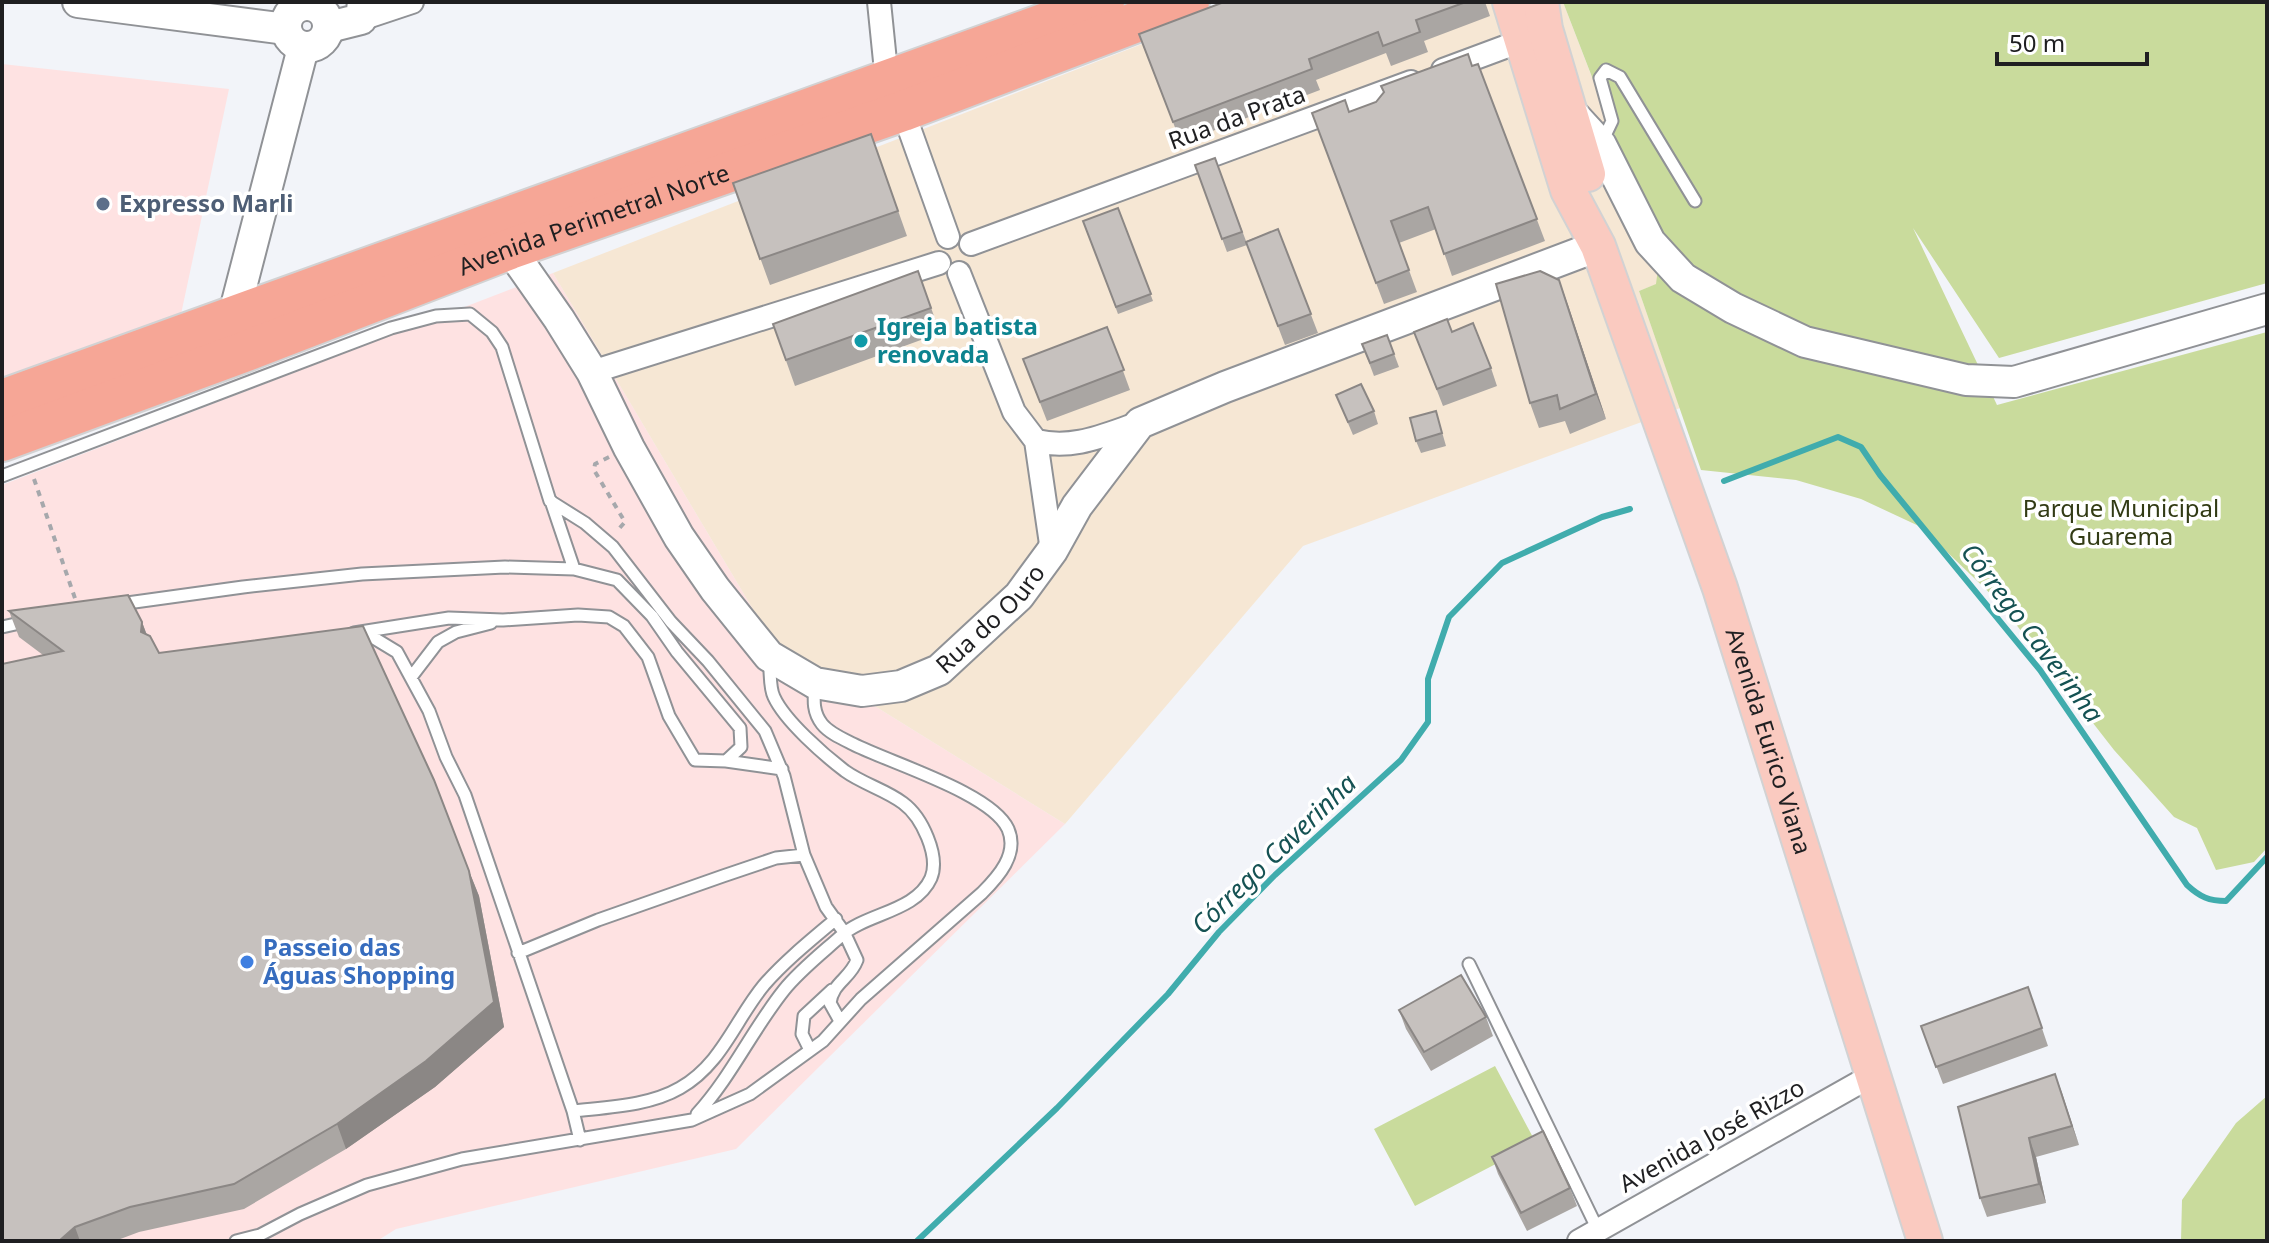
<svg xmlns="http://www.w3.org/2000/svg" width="2269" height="1243" font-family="'Noto Sans',sans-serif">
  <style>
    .commercial { fill: #fee2e2 }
    .industrial { fill: #f6e7d4 }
    .green { fill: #c9db9c }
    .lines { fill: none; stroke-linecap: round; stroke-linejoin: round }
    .stream { stroke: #40acad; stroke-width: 6 }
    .lane-casing { stroke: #909296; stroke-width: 15 }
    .street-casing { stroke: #909296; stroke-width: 26 }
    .secondary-casing { stroke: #909296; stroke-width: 34 }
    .primary-casing { stroke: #d2d2d3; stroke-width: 38 }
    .highway-casing { stroke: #d2d2d3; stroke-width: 44 }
    .path { stroke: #a6a8ac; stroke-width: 4; stroke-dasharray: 6 6; stroke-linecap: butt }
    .lane { stroke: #fff; stroke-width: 11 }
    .street { stroke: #fff; stroke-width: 22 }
    .secondary { stroke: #fff; stroke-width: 30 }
    .primary { stroke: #facac0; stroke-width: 34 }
    .highway { stroke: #f6a696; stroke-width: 40 }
    .wall { fill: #aaa6a3 }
    .shaded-wall { fill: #8b8785 }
    .building { fill: #c6c1be; stroke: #8b8785; stroke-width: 2 }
    .service-dot { fill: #5c6f8a; stroke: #fff; stroke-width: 3 }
    .culture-dot { fill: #0f9aa8; stroke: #fff; stroke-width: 3 }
    .shop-dot { fill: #3f7fe0; stroke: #fff; stroke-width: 3 }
    .labels { text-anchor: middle; stroke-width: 7; stroke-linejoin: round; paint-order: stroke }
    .street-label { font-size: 24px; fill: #1f1f21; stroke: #fff }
    .service-label { font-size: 24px; font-weight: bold; fill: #4e5e75; stroke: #fff; text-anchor: start }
    .culture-label { font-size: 24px; font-weight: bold; fill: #0d838f; stroke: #fff; text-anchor: start }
    .park-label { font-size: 24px; fill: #323b15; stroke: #fff }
    .shop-label { font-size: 24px; font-weight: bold; fill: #366cbe; stroke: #fff; text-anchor: start }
    .water-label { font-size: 26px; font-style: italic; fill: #155253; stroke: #fff }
  </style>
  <rect width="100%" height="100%" fill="#f2f4f9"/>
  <path class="commercial" d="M 2,64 L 229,89 L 180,319 L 2,385 Z
    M 553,273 L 773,643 L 1065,824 L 736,1149 L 396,1229 L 377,1241 L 2,1241 L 2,485 Z"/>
  <path class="industrial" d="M 1250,2 L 1563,2 L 1660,254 L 1657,284 L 1639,291 L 1680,408 L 1303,546 L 1065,824 L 773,643 L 553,273 Z"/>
  <path class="green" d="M 1563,2 L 2267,2 L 2267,283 L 1999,358 L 1913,228 L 1997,405 L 2267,332 L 2267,848 L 2254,862 L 2216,870 L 2197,828 L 2174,817 L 2114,750 L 1997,600 L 1921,527 L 1861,499 L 1796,480 L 1701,470 L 1639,291 L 1656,284 L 1660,253 Z
    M 1495,1066 L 1536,1143 L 1415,1206 L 1374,1129 Z
    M 2267,1096 L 2267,1241 L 2181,1241 L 2182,1200 L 2236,1123 Z"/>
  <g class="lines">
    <path class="stream" d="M 1724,481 L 1838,437 L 1861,447 L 1880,475 L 2040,670 L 2187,885 C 2200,897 2209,901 2226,901 L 2267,857
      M 917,1241 L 1057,1108 L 1168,994 L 1219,932 L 1275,875 L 1401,760 L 1428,722 L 1428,679 L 1449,617 L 1502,563 L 1602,517 L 1630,509"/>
    <g class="lane-casing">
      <path id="lane" d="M 1602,142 L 1612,121 L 1600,78 L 1606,70 L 1620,77 L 1695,201
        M 2,476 L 391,328 L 436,316 L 470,314 L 492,332 L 502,347 L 550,501 L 585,523 L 613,547 L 671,622 L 708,661 L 765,731 L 784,776 L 804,855 L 826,907 L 844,932 L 857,960 C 850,979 833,982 830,1003 L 840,1021
        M 551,501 L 574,569
        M 120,604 L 243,587 L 362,574 L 505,567 L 574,569 L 617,580 L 652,616 L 677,652 L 740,728 L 741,747 L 726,761 L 695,760 L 669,716 L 648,657 L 624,626 L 609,617 L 578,615 L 503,620 L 449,618 L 354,633
        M 2,627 L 29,621
        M 364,632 L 397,652 L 429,711 L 446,757 L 465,795 L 573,1111 L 580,1140
        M 412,676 L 438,642 L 456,632 L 491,623
        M 726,761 L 782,769
        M 518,953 L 598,920 L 723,876 L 776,858 L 804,855
        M 1469,964 L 1598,1230
        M 810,1050 L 802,1034 L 804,1016 L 832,990
        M 573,1111 C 608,1107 649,1106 680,1088 C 722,1064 735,1020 764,985 C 785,961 811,940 836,919
        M 697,1114 C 731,1077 752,1030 784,990 C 799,971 822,953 841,936 C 866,913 916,912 931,878 C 940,856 922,817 903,803 C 886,790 863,784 845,771 C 824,755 785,721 774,697 C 769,687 771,671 769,661
        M 236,1241 L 260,1235 L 300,1214 L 367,1185 L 462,1159 L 692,1120 L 750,1094 L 823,1041 L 861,999 L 982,893 C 998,877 1019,854 1008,829 C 992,793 890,763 853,744 C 843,739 829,733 822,724 C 812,711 814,699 815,683"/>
    </g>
    <g class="street-casing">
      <path id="street" d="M 879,2 L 887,81
        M 361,19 L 412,2
        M 1443,70 L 1521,41
        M 903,111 L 948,237
        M 971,244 L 1411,82
        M 959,273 L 1014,412 L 1036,441 C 1074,450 1104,435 1140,423
        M 592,372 L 939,263
        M 1036,441 L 1052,551
        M 1579,1241 L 1871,1076"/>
    </g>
    <g class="secondary-casing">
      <g id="secondary">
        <path d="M 78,2 L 286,29"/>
        <circle cx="307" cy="26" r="21"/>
        <path d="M 329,27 L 361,19 L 363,2"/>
        <path d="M 1568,109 L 1601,145 L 1650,242 L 1683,278 L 1733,308 L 1805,342 L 1966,380 L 2014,382 L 2267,309"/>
        <path id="s1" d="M 510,249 L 559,319 L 592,372 L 629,448 L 679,537 L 715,589 L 769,656 L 815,683 L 862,691 L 901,686 L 939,670 L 1019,596 L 1052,551 L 1077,506 L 1140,423 L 1225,387 L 1598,246"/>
        <path d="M 235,333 L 234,314 L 303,48"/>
      </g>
    </g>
    <g class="primary-casing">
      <g id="primary">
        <path id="s2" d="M 1510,2 L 1568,190 L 1598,246 L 1720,588 L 1925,1241"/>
        <path d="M 1541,2 L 1545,29 L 1588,174"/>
      </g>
    </g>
    <g class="highway-casing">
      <g id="highway">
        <path d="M 2,400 L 1104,2"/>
        <path id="s3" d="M 2,441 L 241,353 L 510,249 L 903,111 L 1189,2"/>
      </g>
    </g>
    <path class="path" d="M 609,457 L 595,464 L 594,470 L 625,522 L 616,532
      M 34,479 L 78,607"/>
    <use href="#lane" class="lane"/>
    <use href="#street" class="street"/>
    <use href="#secondary" class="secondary"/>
    <use href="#primary" class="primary"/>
    <use href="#highway" class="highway"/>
  </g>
  <path class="wall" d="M 1224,2 L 1485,2 L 1490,16 L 1424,41 L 1428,52 L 1391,66 L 1386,53 L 1316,80 L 1320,90 L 1181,143 L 1139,34 Z
    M 1478,64 L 1545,241 L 1452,276 L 1436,229 L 1399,243 L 1417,292 L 1384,304 L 1312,113 L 1349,112 Z
    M 871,134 L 907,236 L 770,285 L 733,183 Z
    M 1215,158 L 1246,241 L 1278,229 L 1318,333 L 1285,345 L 1247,245 L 1227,252 L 1195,165 Z
    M 1118,208 L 1153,301 L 1118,314 L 1086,227 Z
    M 918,271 L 940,333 L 795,386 L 773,324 Z
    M 1559,280 L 1606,419 L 1570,434 L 1565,421 L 1539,428 L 1530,403 Z
    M 1107,327 L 1130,390 L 1047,421 L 1023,359 Z
    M 1414,332 L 1452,332 L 1491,368 L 1497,386 L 1443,406 Z
    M 1387,335 L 1399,367 L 1374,376 L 1362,344 Z
    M 1336,395 L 1374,411 L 1378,424 L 1353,435 Z
    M 1436,411 L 1446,446 L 1421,453 L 1416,441 Z
    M 9,611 L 142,622 L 147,635 L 159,653 L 469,871 L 479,896 L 504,1027 L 435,1087 L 346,1149 L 244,1209 L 139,1232 L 115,1241 L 2,1241 L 43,655 L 19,637 Z
    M 2028,987 L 2048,1046 L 1943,1084 L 1921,1026 Z
    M 1399,1010 L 1486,1017 L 1493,1036 L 1431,1071 L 1406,1029 Z
    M 2055,1074 L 2079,1145 L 2036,1157 L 2046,1203 L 1987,1217 L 1980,1198 Z
    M 1492,1157 L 1570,1188 L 1577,1206 L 1527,1231 L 1498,1174 Z"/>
  <path class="shaded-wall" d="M 1559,280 L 1568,305 L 1606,419 L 1596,394 Z
    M 142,622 L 151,647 L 141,632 Z
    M 469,871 L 479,896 L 504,1027 L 435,1087 L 346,1149 L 337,1124 Z
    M 2055,1074 L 2062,1093 L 2079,1145 L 2072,1126 Z
    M 2029,1138 L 2036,1157 L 2046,1203 L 2039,1184 Z
    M 75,1227 L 80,1241 L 59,1241 Z"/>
  <path class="building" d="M 1224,2 L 1466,2 L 1416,20 L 1420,32 L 1383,46 L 1378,32 L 1309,59 L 1312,69 L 1173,122 L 1139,34 Z
    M 1468,54 L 1472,66 L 1478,64 L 1537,219 L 1444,254 L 1428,207 L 1391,221 L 1409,270 L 1376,283 L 1312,113 L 1345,100 L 1349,112 L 1376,102 L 1384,92 L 1381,86 Z
    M 871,134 L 898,211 L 760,259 L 733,183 Z
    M 1215,158 L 1242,232 L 1222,239 L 1195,165 Z
    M 1118,208 L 1151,294 L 1116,307 L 1083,221 Z
    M 1278,229 L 1311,314 L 1278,326 L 1246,242 Z
    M 918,271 L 931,308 L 786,360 L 773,324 Z
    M 1540,271 L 1559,280 L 1596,394 L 1560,409 L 1557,395 L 1530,403 L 1496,284 Z
    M 1447,319 L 1452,332 L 1473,323 L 1491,368 L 1437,389 L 1414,332 Z
    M 1107,327 L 1124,370 L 1040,402 L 1023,359 Z
    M 1387,335 L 1394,354 L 1370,363 L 1362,344 Z
    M 1361,384 L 1374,411 L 1348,422 L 1336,395 Z
    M 1436,411 L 1442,433 L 1416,441 L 1410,418 Z
    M 128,595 L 142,622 L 141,632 L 150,636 L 159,653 L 363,626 L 434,780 L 469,871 L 494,1002 L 426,1061 L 337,1124 L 234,1184 L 130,1207 L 75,1227 L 59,1241 L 2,1241 L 2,664 L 63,651 L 9,611 Z
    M 1461,975 L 1486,1017 L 1424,1052 L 1399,1010 Z
    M 2028,987 L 2042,1028 L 1936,1067 L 1921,1026 Z
    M 2055,1074 L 2072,1126 L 2029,1138 L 2039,1184 L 1980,1198 L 1958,1107 Z
    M 1543,1131 L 1570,1188 L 1521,1213 L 1492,1157 Z"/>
  <circle class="service-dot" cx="103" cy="204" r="8"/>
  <circle class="culture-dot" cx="861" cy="341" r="8"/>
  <circle class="shop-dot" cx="247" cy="962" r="8"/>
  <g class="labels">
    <g class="street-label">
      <text transform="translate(1237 118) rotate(-20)" y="8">Rua da Prata</text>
      <text dy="8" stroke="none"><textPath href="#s3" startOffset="632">Avenida Perimetral Norte</textPath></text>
      <text dy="8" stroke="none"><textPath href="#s1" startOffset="738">Rua do Ouro</textPath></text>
      <text dy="8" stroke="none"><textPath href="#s2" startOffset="784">Avenida Eurico Viana</textPath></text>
      <text transform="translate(1712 1136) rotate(-29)" y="8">Avenida José Rizzo</text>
    </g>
    <g class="service-label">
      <text x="119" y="212">Expresso Marli</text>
    </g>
    <g class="culture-label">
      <text x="877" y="335">Igreja batista<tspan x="877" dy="28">renovada</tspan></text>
    </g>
    <g class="park-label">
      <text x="2121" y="517">Parque Municipal<tspan x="2121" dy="28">Guarema</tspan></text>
    </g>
    <g class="shop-label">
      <text x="263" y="956">Passeio das<tspan x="263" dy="28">Águas Shopping</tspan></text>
    </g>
    <g class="water-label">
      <text transform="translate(2032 633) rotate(53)" y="9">Córrego Caverinha</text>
      <text transform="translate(1274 854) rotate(-44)" y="9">Córrego Caverinha</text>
    </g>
  </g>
  <rect width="2269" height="1243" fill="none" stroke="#1f1f21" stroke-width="8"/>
  <path d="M1997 52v12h150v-12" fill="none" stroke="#1f1f21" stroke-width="4"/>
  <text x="2009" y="52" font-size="24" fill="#1f1f21" stroke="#ffffff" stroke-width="6" paint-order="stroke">50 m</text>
</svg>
